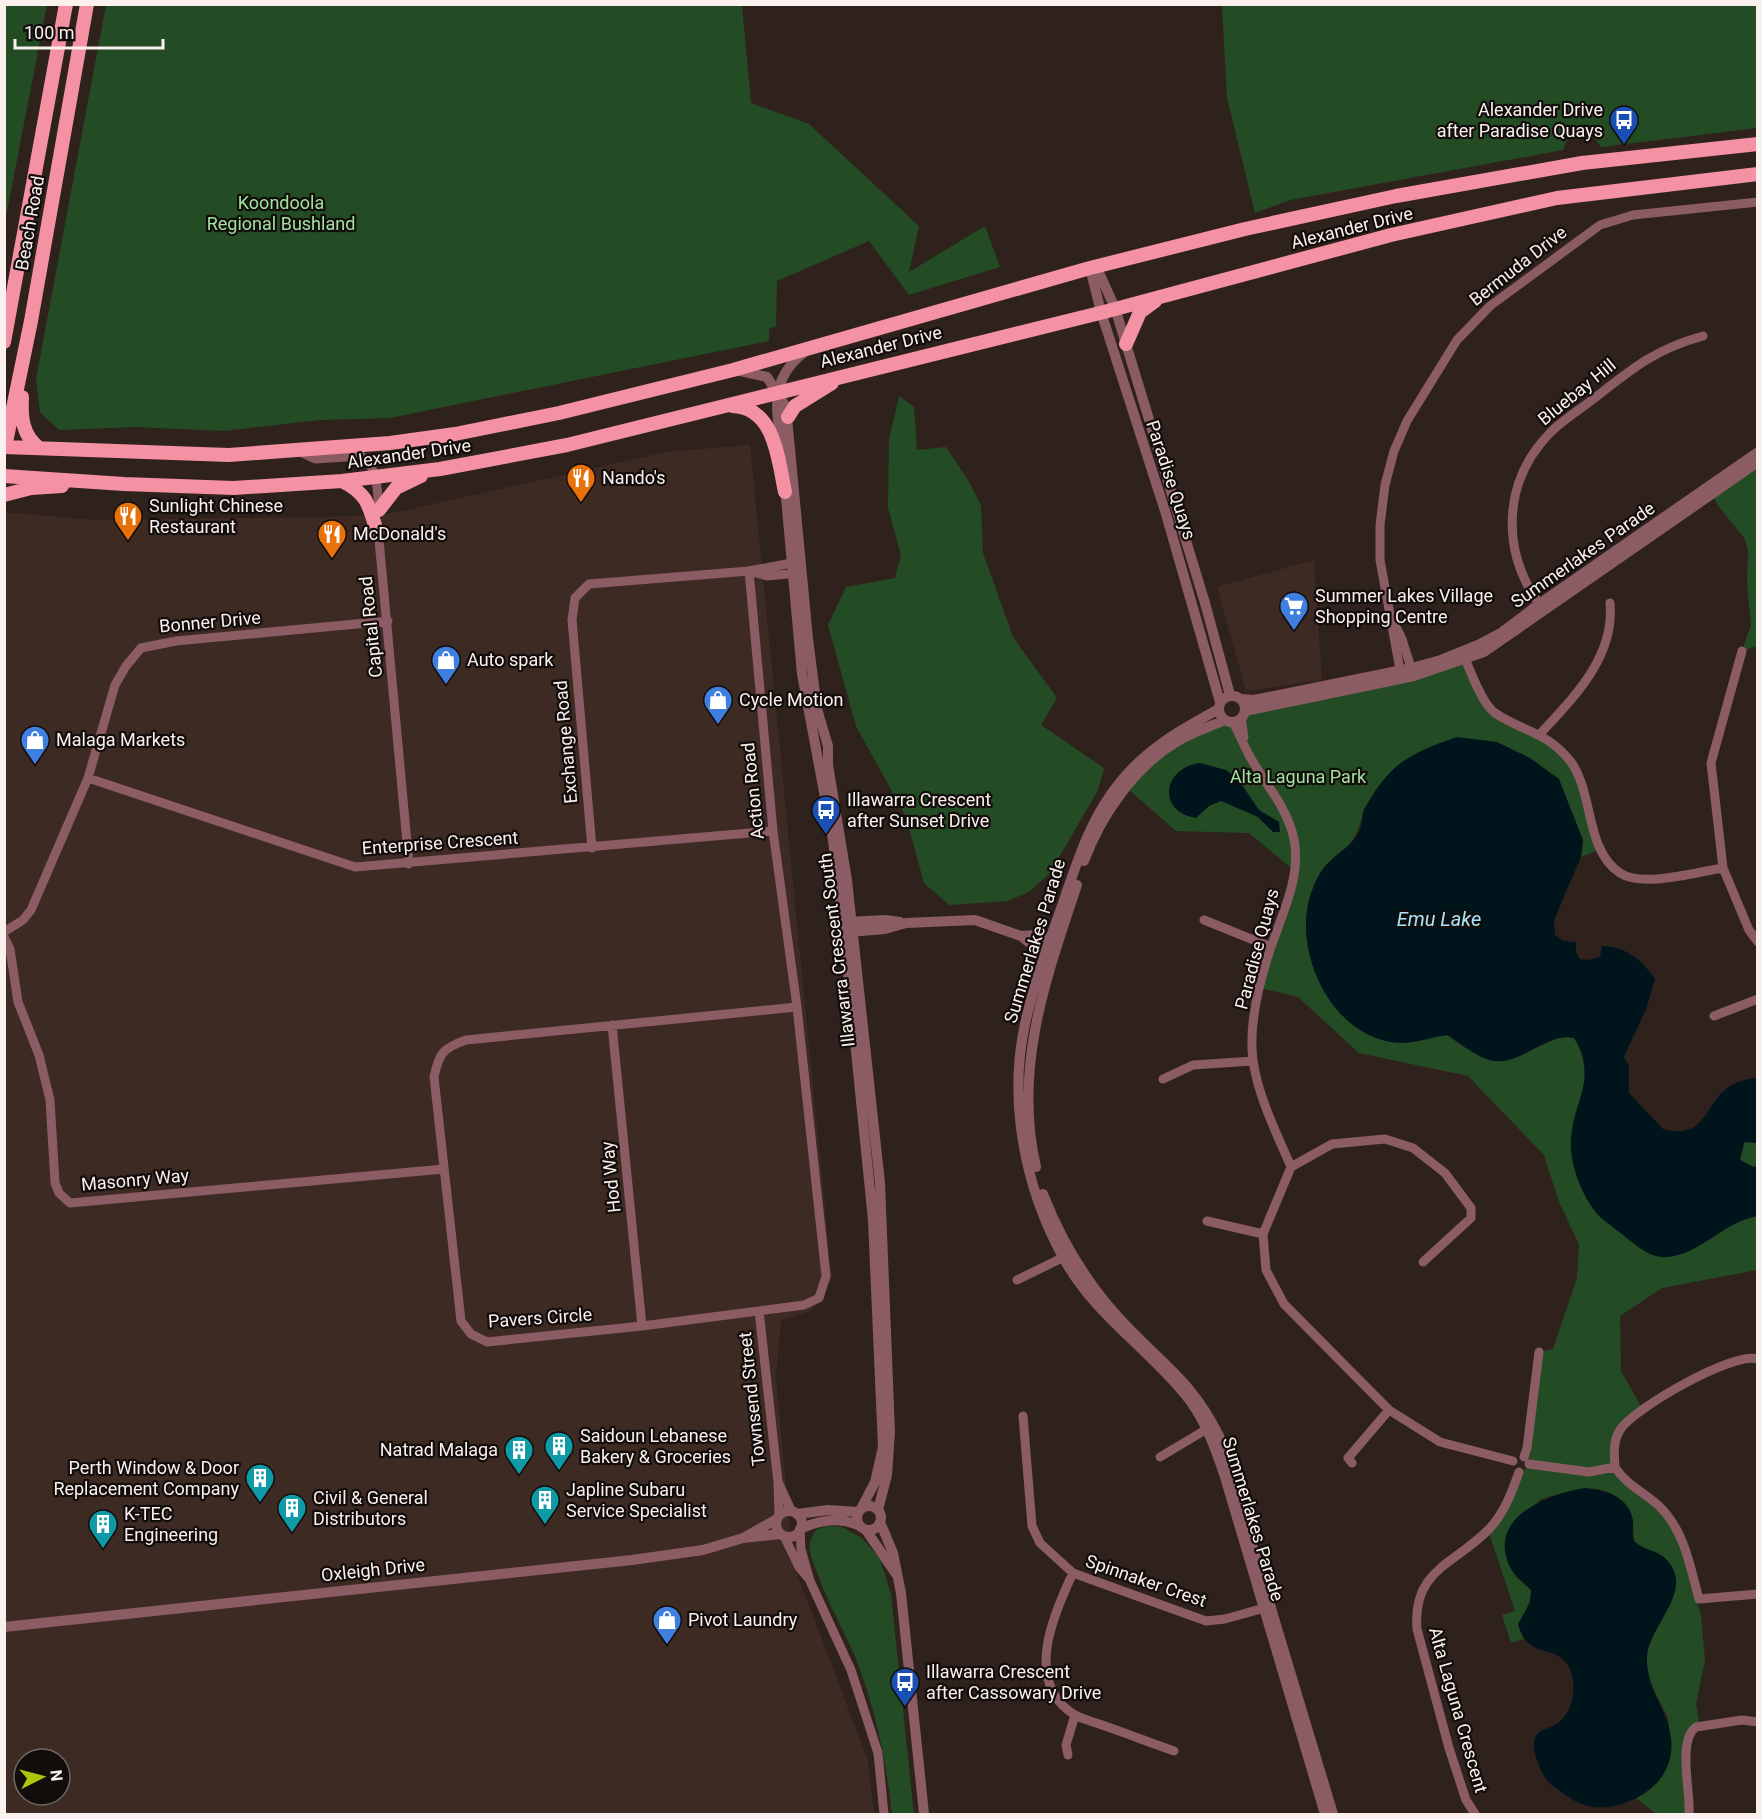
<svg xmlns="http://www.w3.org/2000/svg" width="1762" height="1819" font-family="Roboto,sans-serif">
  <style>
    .built { fill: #3d2a23; fill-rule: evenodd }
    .green { fill: #244c24 }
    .water { fill: #00141b }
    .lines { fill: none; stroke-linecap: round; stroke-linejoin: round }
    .minor { stroke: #8c5c64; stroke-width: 9 }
    .tertiary { stroke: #8c5c64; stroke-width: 10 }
    .primary { stroke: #f491a3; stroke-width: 14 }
    .labels { text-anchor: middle; stroke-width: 4.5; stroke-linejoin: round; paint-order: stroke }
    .poi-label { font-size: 18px; fill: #faf0ed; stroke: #120d0b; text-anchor: start }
    .park-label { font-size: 18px; fill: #a1e29f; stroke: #120d0b }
    .street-label { font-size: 18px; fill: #faf0ed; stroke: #120d0b }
    .water-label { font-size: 20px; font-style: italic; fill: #a8e4f9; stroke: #120d0b }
  </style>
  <rect width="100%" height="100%" fill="#2f221d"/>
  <path class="built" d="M 750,445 L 832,1279 L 811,1311 L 781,1320 L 776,1377 L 793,1563 L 868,1761 L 874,1814 L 5,1814 L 4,512 L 95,520 L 379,516 L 666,452 ZM 24,1759 L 60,1759 L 60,1795 L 24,1795 Z
    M 1314,560 L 1322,680 L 1246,691 L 1217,587 Z"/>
  <path class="green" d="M 5,4 L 47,5 L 5,222 L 4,5 Z
    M 106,5 L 742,5 L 751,103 L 809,124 L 919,226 L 909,272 L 985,226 L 1000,267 L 909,295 L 869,241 L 777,281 L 776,326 L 769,329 L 769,341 L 390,418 L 319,420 L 224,431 L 136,427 L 59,430 L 40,412 L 36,379 Z
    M 1222,5 L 1757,5 L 1757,128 L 1601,147 L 1589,132 L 1570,134 L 1563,150 L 1290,200 L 1255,213 L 1227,98 Z
    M 899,396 L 914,407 L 917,450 L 946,447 L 968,480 L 981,505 L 983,553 L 1013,637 L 1057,698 L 1041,725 L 1104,768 L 1098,790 L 1050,873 L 1029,892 L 1007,901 L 949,905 L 924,883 L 906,817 L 856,726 L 828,625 L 846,587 L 895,578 L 901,555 L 888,508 L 889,440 Z
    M 1757,462 L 1757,646 L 1742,651 L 1751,625 L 1747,584 L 1748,551 L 1745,539 L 1719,507 L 1712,494 Z
    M 1466,660 L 1494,712 L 1540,734 L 1572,764 L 1601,849 L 1581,857 L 1583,840 L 1364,808 C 1358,836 1352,845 1329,862 L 1401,1043 L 1447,1035 L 1465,1048 L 1513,1058 L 1563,1036 L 1574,1038 C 1595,1071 1579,1107 1571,1143 L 1687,1251 L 1733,1224 L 1757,1216 L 1757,1270 L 1662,1288 L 1620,1316 L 1621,1371 L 1644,1411 L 1620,1430 L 1615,1467 L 1675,1526 L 1701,1616 L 1705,1660 L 1696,1704 L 1700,1726 L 1689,1736 L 1689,1814 L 1656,1814 L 1636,1798 C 1664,1783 1669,1770 1669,1739 C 1669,1732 1670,1722 1667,1716 C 1658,1695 1645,1681 1647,1656 C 1648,1639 1669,1611 1675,1589 L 1648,1549 L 1641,1548 L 1634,1541 C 1632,1534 1635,1525 1632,1518 C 1615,1475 1573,1489 1539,1500 L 1509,1564 L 1516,1577 L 1531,1590 C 1532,1607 1514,1621 1524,1639 L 1511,1643 L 1502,1615 L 1515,1611 L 1488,1530 L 1522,1472 L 1528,1467 L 1526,1458 L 1539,1352 L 1553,1349 L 1577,1278 L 1579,1244 L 1559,1202 L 1544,1155 L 1468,1076 L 1359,1053 L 1298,997 L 1261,988 L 1296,872 L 1249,833 L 1176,831 L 1128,789 C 1148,769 1167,748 1192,735 C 1209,726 1230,730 1243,715 Z
    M 1752,1141 L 1757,1143 L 1757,1166 L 1753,1167 L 1740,1160 L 1745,1142 Z
    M 829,1526 L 842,1527 L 862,1538 L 880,1559 L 891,1594 L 914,1814 L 892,1814 C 886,1761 876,1710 856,1659 C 844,1630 828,1604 818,1575 C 811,1556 804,1546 817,1529 Z"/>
  <path class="water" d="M 1457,737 L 1497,742 L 1530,758 L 1559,779 L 1583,840 L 1581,857 L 1554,920 L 1555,935 L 1564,941 L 1576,942 L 1576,952 L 1580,959 L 1588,960 L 1600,957 L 1602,946 C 1625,946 1642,960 1655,979 L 1646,1009 L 1624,1057 L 1629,1066 L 1629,1093 L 1663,1129 C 1719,1143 1698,1082 1757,1078 L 1757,1143 L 1744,1142 L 1740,1160 L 1753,1167 L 1757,1166 L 1757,1216 C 1725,1221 1700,1255 1667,1257 C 1650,1259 1635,1244 1623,1235 C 1616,1229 1608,1224 1601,1218 C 1584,1201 1570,1167 1571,1143 C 1571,1103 1600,1078 1574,1038 C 1546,1032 1523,1064 1495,1061 C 1477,1059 1462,1043 1447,1035 C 1432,1037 1417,1043 1402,1043 C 1332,1042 1288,947 1313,888 C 1316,879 1323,867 1330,861 C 1340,851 1352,846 1359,832 C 1363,825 1361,814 1366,806 C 1391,762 1411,753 1457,737 Z
    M 1200,763 L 1226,770 L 1238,779 L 1259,810 L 1279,822 L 1280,832 L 1273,832 L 1258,817 L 1221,801 L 1209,806 L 1196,818 C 1157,812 1162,768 1200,763 Z
    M 1585,1488 C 1605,1490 1631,1497 1633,1522 C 1633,1529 1632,1534 1634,1541 C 1643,1550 1656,1550 1665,1558 C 1698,1590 1647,1626 1647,1658 C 1646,1697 1681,1721 1669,1762 C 1660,1793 1615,1815 1584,1805 C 1575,1802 1567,1796 1560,1791 C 1553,1787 1545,1780 1542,1772 C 1537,1762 1529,1742 1538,1733 C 1542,1729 1550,1728 1555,1725 C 1572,1715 1577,1690 1571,1672 C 1561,1641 1528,1663 1518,1624 L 1530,1603 L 1531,1590 C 1523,1581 1514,1576 1509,1565 C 1488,1516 1549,1494 1585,1488 Z"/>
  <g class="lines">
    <path class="minor" d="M 298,451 L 315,459 L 361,456 C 378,465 378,495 379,512
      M 378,529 L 409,864
      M 749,571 L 773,831 L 797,1007 L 826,1276 L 819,1298 L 804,1305 L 642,1326 L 487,1342 L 471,1334 L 461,1321 L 434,1077 C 439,1053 443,1048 466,1040 L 797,1007
      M 749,571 L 767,576 L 800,573
      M 1543,609 C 1501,555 1501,484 1549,434 C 1562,420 1581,409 1596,397 C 1634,367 1656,349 1703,336
      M 1395,625 L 1402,639 L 1413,674
      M 1742,651 L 1711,763 L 1723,868 L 1749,930 L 1758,942
      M 1463,653 C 1469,668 1482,704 1495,713 C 1523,732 1547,731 1571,762 C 1594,794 1585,850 1620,873 C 1643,888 1696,872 1723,868
      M 1401,675 L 1380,560 L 1380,525 L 1385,485 L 1394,451 L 1407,421 L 1457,340 L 1490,306 L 1600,225 L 1633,215 L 1758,202
      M 1241,718 L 1244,737
      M 1233,722 C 1239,733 1243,744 1249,755 C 1264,783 1287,806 1294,839 C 1301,875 1284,910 1272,944 C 1260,979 1248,1023 1253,1060 C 1258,1097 1277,1134 1291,1167
      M 1540,734 C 1574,697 1615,657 1610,603
      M 88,778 L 355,867 L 773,831
      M 592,848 L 572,620 L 575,598 L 589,584 L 749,571 L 797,562
      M 1204,920 L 1271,947
      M 4,932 L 23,920 L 31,910 L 88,778 L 115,685 L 126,666 L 141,648 L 176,641 L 388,621
      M 4,937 L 10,949 L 18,1002 L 39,1055 L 50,1100 L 55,1183 L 59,1193 L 70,1203 L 444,1169
      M 1714,1016 L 1758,999
      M 612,1025 L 642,1326
      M 1163,1079 L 1193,1065 L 1253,1061
      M 1207,1221 L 1263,1234
      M 1423,1262 L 1471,1218 L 1471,1208 L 1445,1173 L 1413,1148 L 1385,1139 L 1332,1144 L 1291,1167 L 1263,1234 L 1266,1270 L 1284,1304 L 1389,1410 L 1440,1442 L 1513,1461
      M 1017,1280 L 1068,1255
      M 759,1311 L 778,1482 L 779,1516
      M 1023,1416 L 1032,1526 L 1040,1543 L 1073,1573 L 1206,1621 L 1225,1619 L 1271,1606
      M 1160,1457 L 1212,1426
      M 1524,1457 L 1527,1448 L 1539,1352
      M 1352,1463 L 1348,1458 L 1389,1410
      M 1529,1464 L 1589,1472 L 1615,1467 C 1626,1485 1644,1492 1659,1506 C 1685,1531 1690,1567 1699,1599 L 1758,1594
      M 1615,1467 C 1614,1454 1613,1441 1620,1430 C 1633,1409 1733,1351 1758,1359
      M 779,1484 L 791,1510 L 795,1513
      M 800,1530 L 801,1549 L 810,1581 L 851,1670 L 878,1753 L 884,1814
      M 784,1536 L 799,1567 L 809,1579
      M 1073,1573 C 1053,1615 1023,1683 1075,1715 C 1084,1720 1095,1722 1105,1726 C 1128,1734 1151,1743 1174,1751
      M 1068,1755 L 1066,1745 L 1075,1715
      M 1475,1814 L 1466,1800 L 1449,1748 L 1417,1629 C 1412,1570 1455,1564 1488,1530 C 1504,1514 1512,1492 1519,1472
      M 1689,1814 C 1691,1793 1677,1741 1696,1727 L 1742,1720 L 1758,1722"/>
    <path class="tertiary" d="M 1090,268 L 1101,312 L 1166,514 L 1220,702
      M 1097,268 L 1115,308 L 1205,603 L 1230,695
      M 736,370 L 767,377 L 786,407 L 808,639 L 817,709 L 828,746 L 828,765 L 847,880 L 880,1183 L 890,1432 L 887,1475 L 878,1510
      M 782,456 C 778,413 766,380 806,351
      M 785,487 L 802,674 L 833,840 L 844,932 L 873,1220 L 883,1447 L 875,1482 L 861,1509
      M1219 709a13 13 0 1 1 26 0a13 13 0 1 1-26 0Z
      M 1241,699 L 1254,700 L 1412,668 L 1441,660 L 1478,645 L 1501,633 L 1539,604 L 1758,452
      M 1219,709 C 1182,729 1148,748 1121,781 C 1091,817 1078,859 1063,903 C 1049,942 1034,983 1025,1024 C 1008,1102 1025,1188 1063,1257 C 1092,1312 1144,1345 1183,1392 C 1204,1416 1215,1447 1225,1477 L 1325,1814
      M 1245,711 L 1414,676 L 1484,652 L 1758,462
      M 1084,861 C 1101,815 1135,766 1178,741 C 1193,732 1209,727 1225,720
      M 847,922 L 885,920 L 900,922
      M 848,932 L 885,929 L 906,923 L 975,920 L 1021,936 L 1035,935 L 1056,941
      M 1021,936 L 1032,945 L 1052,954
      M 1036,1167 C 1013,1068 1046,978 1077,885
      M 1043,1194 C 1061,1240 1086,1282 1119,1318 C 1160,1363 1191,1379 1219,1436 L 1333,1814
      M857 1518a12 12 0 1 1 24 0a12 12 0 1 1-24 0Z
      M776 1524a13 13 0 1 1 26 0a13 13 0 1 1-26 0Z
      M 797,1514 L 828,1510 L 858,1512
      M 880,1522 L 893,1553 L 901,1593 L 924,1814
      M 800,1529 C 820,1520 837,1517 858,1525
      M 866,1530 L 896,1574
      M 743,1538 L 777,1519
      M 4,1627 L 632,1560 L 703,1550 L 743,1538 L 781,1534"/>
    <path class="primary" d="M 4,342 L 66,4
      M 1126,344 L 1140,312 L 1155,301
      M 22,397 C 21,417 22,435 39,448
      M 732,406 C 775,407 778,459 785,492
      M 788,417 L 795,406 L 832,383
      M 4,447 L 229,455 L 390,443 L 455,434 L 559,413 L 733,370 L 1090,268 L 1245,229 L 1396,196 L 1582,163 L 1758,144
      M 5,447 L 31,321 L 87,4
      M 4,476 L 124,484 L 234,488 L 342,481 L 440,469 L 567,445 L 1104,312 L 1391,235 L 1557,198 L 1758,174
      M 342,481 C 368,494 369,506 377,532
      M 4,495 L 31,488 L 62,486
      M 379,510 L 396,488 L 421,476"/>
  </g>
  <defs>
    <g id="bus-pin" transform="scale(1.5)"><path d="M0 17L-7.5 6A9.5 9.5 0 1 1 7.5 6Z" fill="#1a4fb4" stroke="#120d0b"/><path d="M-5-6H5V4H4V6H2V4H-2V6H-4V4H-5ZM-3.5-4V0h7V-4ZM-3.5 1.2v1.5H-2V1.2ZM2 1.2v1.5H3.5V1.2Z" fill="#fff"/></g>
    <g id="restaurant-pin" transform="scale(1.5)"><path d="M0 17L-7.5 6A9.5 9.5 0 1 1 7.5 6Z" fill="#e8710a" stroke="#120d0b"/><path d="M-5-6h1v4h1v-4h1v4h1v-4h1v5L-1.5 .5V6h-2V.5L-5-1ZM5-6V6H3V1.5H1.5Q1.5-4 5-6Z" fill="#fff"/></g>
    <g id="supermarket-pin" transform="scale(1.5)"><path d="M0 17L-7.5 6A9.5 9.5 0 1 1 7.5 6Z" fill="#3f7fe0" stroke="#120d0b"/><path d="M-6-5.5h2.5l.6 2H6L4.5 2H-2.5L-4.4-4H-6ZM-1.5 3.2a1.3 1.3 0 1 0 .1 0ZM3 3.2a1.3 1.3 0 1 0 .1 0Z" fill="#fff"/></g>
    <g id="shop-pin" transform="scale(1.5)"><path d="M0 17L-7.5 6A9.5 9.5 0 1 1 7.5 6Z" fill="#3f7fe0" stroke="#120d0b"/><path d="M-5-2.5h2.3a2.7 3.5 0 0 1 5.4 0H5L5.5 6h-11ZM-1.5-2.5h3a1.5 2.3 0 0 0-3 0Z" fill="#fff"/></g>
    <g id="building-pin" transform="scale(1.5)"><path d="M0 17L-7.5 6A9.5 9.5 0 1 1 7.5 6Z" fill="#0f9aa8" stroke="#120d0b"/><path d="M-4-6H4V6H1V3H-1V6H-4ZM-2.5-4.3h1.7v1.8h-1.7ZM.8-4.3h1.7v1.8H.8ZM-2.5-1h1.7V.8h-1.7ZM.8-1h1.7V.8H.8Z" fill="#fff"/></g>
  </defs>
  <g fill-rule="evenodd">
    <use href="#bus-pin" x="1624" y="120"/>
    <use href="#restaurant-pin" x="581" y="478"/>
    <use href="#restaurant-pin" x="128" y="516"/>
    <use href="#restaurant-pin" x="332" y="534"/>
    <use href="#supermarket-pin" x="1294" y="606"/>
    <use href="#shop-pin" x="446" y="660"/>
    <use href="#shop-pin" x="718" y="700"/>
    <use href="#shop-pin" x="35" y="740"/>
    <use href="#bus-pin" x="826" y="810"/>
    <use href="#building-pin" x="559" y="1446"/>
    <use href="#building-pin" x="519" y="1450"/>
    <use href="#building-pin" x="260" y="1478"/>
    <use href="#building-pin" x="545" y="1500"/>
    <use href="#building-pin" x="292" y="1508"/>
    <use href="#building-pin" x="103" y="1524"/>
    <use href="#shop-pin" x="667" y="1620"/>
    <use href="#bus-pin" x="905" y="1682"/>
  </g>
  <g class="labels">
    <g class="poi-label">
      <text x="1603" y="116" text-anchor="end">Alexander Drive<tspan x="1603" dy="21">after Paradise Quays</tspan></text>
      <text x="602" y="484">Nando's</text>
      <text x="149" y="512">Sunlight Chinese<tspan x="149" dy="21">Restaurant</tspan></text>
      <text x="353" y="540">McDonald's</text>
      <text x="1315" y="602">Summer Lakes Village<tspan x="1315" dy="21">Shopping Centre</tspan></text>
      <text x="467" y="666">Auto spark</text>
      <text x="739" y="706">Cycle Motion</text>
      <text x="56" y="746">Malaga Markets</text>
      <text x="847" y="806">Illawarra Crescent<tspan x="847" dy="21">after Sunset Drive</tspan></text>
      <text x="580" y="1442">Saidoun Lebanese<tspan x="580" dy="21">Bakery &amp; Groceries</tspan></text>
      <text x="498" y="1456" text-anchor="end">Natrad Malaga</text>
      <text x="239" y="1474" text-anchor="end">Perth Window &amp; Door<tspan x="239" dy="21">Replacement Company</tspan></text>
      <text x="566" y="1496">Japline Subaru<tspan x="566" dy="21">Service Specialist</tspan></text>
      <text x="313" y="1504">Civil &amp; General<tspan x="313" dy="21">Distributors</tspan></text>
      <text x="124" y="1520">K-TEC<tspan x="124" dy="21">Engineering</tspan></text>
      <text x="688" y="1626">Pivot Laundry</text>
      <text x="926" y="1678">Illawarra Crescent<tspan x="926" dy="21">after Cassowary Drive</tspan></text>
    </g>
    <g class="park-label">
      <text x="281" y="209">Koondoola<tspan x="281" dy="21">Regional Bushland</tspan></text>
      <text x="1298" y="783">Alta Laguna Park</text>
    </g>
    <g class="street-label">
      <text transform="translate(30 223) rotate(-80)" y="6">Beach Road</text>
      <text transform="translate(1352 228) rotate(-14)" y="6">Alexander Drive</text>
      <text transform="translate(1518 266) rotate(-38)" y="6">Bermuda Drive</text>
      <text transform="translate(881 347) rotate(-14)" y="6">Alexander Drive</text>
      <text transform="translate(1577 392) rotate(-39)" y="6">Bluebay Hill</text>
      <text transform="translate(409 454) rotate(-8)" y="6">Alexander Drive</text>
      <text transform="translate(1171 480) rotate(72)" y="6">Paradise Quays</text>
      <text transform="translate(1583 555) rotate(-35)" y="6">Summerlakes Parade</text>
      <text transform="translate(210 622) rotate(-5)" y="6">Bonner Drive</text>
      <text transform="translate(371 627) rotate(-96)" y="6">Capital Road</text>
      <text transform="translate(566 742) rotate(-95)" y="6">Exchange Road</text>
      <text transform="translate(753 791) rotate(-96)" y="6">Action Road</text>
      <text transform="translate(440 843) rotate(-4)" y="6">Enterprise Crescent</text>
      <text transform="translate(1035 941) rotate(-73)" y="6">Summerlakes Parade</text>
      <text transform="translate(1257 949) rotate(-75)" y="6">Paradise Quays</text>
      <text transform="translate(837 950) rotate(-97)" y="6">Illawarra Crescent South</text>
      <text transform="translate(611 1177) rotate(-96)" y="6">Hod Way</text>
      <text transform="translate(135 1180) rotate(-5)" y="6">Masonry Way</text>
      <text transform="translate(540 1318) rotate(-4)" y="6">Pavers Circle</text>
      <text transform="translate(752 1399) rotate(-96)" y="6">Townsend Street</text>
      <text transform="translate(1253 1519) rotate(73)" y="6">Summerlakes Parade</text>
      <text transform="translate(373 1570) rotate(-6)" y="6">Oxleigh Drive</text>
      <text transform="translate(1146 1581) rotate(19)" y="6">Spinnaker Crest</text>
      <text transform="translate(1458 1710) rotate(74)" y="6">Alta Laguna Crescent</text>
    </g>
    <g class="water-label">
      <text x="1439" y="926">Emu Lake</text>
    </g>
  </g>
  <rect width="1762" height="1819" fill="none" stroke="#faf0ed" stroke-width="12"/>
  <g transform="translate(42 1777) rotate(84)"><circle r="28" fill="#120d0b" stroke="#6f6865" stroke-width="1.5"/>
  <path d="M0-4.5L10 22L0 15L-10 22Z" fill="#aec60b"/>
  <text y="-9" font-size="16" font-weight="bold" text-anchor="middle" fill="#faf0ed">N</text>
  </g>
  <path d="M15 39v9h148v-9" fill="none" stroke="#faf0ed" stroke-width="3"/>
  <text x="24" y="39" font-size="18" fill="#faf0ed" stroke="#120d0b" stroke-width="4.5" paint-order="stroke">100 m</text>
</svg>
